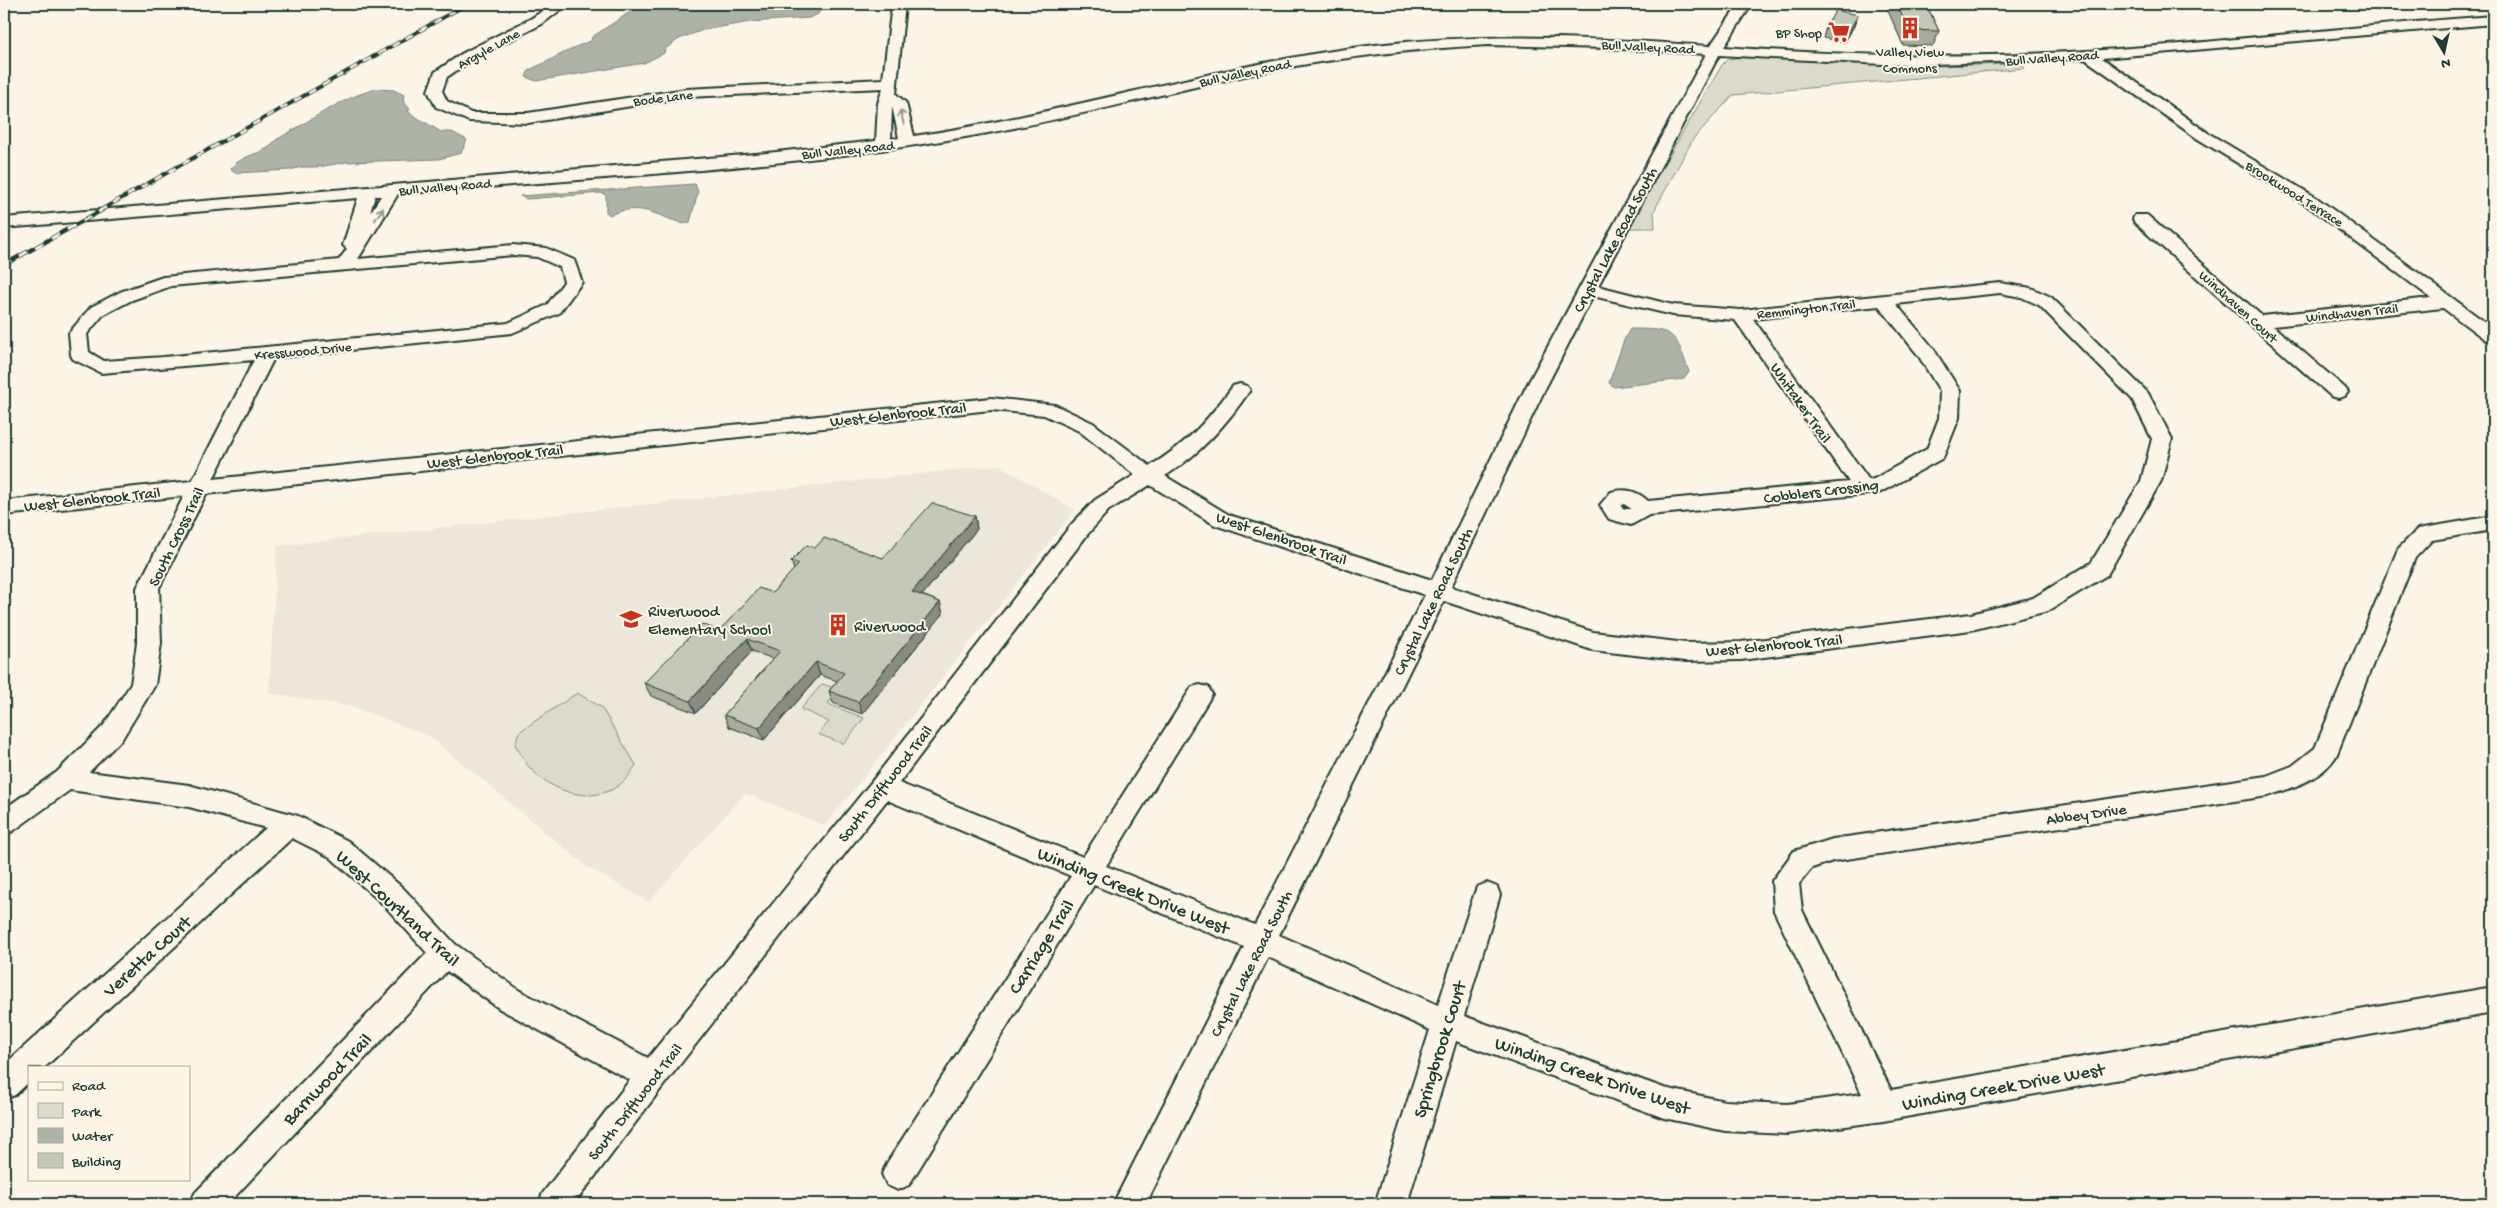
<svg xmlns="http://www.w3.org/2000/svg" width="2497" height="1208" font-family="'Gochi Hand',sans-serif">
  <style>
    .built { fill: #ece7d8 }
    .green { fill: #dcdacc; stroke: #7e8c80 }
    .water { fill: #aeb3a7; stroke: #758479 }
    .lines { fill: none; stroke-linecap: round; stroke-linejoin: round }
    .minor-casing { stroke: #1f3d34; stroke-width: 4 }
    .minor { fill: #fcf5e5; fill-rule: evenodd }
    .rail-far1-casing { stroke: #1f3d34; stroke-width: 4 }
    .rail-casing { stroke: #1f3d34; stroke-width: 4.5 }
    .rail-far1 { stroke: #fcf5e5; stroke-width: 2.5; stroke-dasharray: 8; stroke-linecap: butt }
    .rail { stroke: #fcf5e5; stroke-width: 3; stroke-dasharray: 9; stroke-linecap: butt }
    .wall { fill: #a9ab9f; stroke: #1f3d34 }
    .shaded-wall { fill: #8a8b82; stroke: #1f3d34 }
    .building { fill: #c5c7b9; stroke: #1f3d34 }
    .oneway { stroke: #8e998c }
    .labels { text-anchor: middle; stroke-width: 4; stroke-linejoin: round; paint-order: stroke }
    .far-poi-label { font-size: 14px; fill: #1f3d34; stroke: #fcf5e5; text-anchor: end }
    .far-street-label { font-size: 14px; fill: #1f3d34; stroke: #fcf5e5 }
    .street-label { font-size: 16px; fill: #1f3d34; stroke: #fcf5e5 }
    .poi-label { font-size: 16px; fill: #1f3d34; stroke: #fcf5e5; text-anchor: start }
    .near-street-label { font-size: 19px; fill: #1f3d34; stroke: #fcf5e5 }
  </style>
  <rect width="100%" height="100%" fill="#fcf5e5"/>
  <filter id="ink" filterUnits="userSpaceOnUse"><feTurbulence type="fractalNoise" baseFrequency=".02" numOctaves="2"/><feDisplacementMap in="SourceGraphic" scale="10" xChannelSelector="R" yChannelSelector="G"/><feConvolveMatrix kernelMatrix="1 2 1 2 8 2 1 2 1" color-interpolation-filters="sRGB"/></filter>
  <g filter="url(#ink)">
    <path class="built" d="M 999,465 L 1075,510 L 825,826 L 745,793 L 649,902 L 586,866 L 429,736 L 354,707 L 269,693 L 277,546 Z"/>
    <path class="green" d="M 1742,57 L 1934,66 L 2021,64 L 2025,68 L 1733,95 L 1693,139 L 1654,211 L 1655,228 L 1627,228 L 1722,65 L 1728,59 Z
      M 822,684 L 838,689 L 828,704 L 864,718 L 844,744 L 818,734 L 829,722 L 801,709 Z
      M 577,693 L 601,707 L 636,765 C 632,770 629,777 624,781 C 598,806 556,794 533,771 C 526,765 521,753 515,745 L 519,732 Z"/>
    <path class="water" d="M 642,4 L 704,4 L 721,6 L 808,4 L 819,6 L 821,9 L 818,14 L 809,18 L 750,22 L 703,30 L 679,39 L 665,49 L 664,53 L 644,63 L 536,81 L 526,77 L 529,70 C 551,61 569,48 591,41 L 592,37 Z
      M 376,89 L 394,90 L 404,95 L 403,101 L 410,109 L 408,112 L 441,132 L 452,132 L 467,140 L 461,153 L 439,159 L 347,162 L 318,167 L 301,167 L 290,170 L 235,173 L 230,169 C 239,157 256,155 268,148 C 271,146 273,142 276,140 C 309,122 338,99 376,89 Z
      M 695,184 L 698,192 L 690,222 L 684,224 C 655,215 640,202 610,215 L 606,212 L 606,195 L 601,193 L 527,199 L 520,196 Z
      M 1630,329 C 1675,329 1675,332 1689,372 L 1684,379 L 1614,387 L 1609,383 L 1624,340 Z"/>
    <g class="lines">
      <g class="minor-casing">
        <path id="minor" d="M 553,4 L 568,4 L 542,24 L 473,59 L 447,77 L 442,91 L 447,101 L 471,113 L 528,113 L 686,89 L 883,79 L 892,4 L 905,4 L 896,94 L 906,103 L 914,136 C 1069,113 1219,64 1375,45 C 1487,32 1599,38 1710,46 L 1739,4 L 1752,4 L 1724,47 C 1832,55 1940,58 2049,53 C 2198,46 2345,26 2493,16 L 2493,24 L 2102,58 L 2208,133 L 2317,198 L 2493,328 L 2493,342 L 2487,341 L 2443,308 L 2273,326 L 2345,388 L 2348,392 L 2345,396 L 2338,398 L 2331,396 L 2135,223 L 2133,219 L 2135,215 L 2147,215 L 2262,316 L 2431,298 L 2305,204 L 2198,139 L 2085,59 L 1901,65 L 1719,55 L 1598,286 L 1673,305 L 1741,310 L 2000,283 L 2031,288 L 2051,297 L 2148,393 L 2172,439 L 2161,481 L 2107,575 L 2048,611 L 1971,630 L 1741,660 L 1686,661 L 1592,650 L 1444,601 L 1279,935 L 1438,1005 L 1474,895 L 1477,887 L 1487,883 L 1497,887 L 1500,895 L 1464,1016 L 1664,1088 L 1725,1101 L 1787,1104 L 1862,1094 L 1774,911 L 1772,881 L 1794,851 L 1833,839 L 2266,776 L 2292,766 L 2315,748 L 2398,549 L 2418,529 L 2493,516 L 2493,530 L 2432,540 L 2415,558 L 2337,754 C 2325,778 2292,788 2268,796 L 1833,861 L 1812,868 L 1799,884 L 1802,910 L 1891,1090 L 2493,987 L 2493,1013 L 1883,1121 L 1787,1134 L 1725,1131 L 1664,1118 L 1456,1041 L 1407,1204 L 1375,1204 L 1430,1030 L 1268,957 L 1146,1204 L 1113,1204 L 1244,947 L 1094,885 L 909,1185 L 898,1190 L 887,1185 L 882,1174 L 887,1163 L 1071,876 L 887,800 L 663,1086 L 574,1204 L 538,1204 L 543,1193 L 630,1080 L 500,1009 L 447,971 L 228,1204 L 190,1204 L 195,1193 L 427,953 L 384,905 L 330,857 L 292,838 L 45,1067 L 29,1067 L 29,1082 L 15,1095 L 4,1099 L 4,1065 L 266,828 L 189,807 L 70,790 L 13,831 L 4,834 L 4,809 L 57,772 L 104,725 L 131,684 L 137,643 L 137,588 L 184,496 L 4,515 L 4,501 L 192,481 L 254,360 L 101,373 L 73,359 L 71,355 L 69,333 L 91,307 L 120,292 L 163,277 L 339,260 L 347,249 L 343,245 L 358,198 L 4,228 L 4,218 L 767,153 L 876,141 L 878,103 L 883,88 L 686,97 L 528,123 L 469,121 L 436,107 L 428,91 L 435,72 L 463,53 L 532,18 ZM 1488,45 L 1606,48 L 1706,54 L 1525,389 L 1432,580 L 1229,515 L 1165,476 C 1201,453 1226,425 1250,390 L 1247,386 L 1240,384 L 1233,386 C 1207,421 1188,443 1150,466 L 1093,423 L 1055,405 L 991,398 L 213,479 L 274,358 L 512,333 L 559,313 L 582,282 L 574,260 L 546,248 L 513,245 L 358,259 L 398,194 C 589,178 783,169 971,136 C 1071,119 1169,91 1268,71 C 1341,57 1414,49 1488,45 ZM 892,106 L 899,138 L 891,139 ZM 375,196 L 381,196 L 370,213 ZM 513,255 L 537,257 L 560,267 L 564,282 L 547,305 L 508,323 L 164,357 L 104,361 L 89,352 L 87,334 L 103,315 L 132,300 L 171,286 ZM 2000,293 L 2021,297 L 2039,305 L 2132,399 L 2152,439 L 2141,481 L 2091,563 L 2033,598 L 1971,614 L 1741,642 L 1686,643 L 1593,632 L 1451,587 L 1545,389 L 1593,296 L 1673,315 L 1735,320 L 1849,482 L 1648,501 C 1637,491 1626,488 1611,492 L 1600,505 L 1609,519 L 1631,525 L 1649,515 L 1879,493 L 1943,458 L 1959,418 L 1960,391 L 1933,348 L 1896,304 ZM 1879,306 L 1918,355 L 1940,391 L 1939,418 L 1927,449 L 1874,479 L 1869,480 L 1753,319 ZM 991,410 L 1044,415 L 1079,431 L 1135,475 L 1095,500 L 1071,525 L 873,780 L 648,1058 L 520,991 L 455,944 L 404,889 L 348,841 L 298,816 L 189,785 L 89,772 L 122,739 L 155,685 L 161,643 L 159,588 L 206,494 ZM 1150,485 L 1215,525 L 1425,595 L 1255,925 L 1106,866 L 1208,701 L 1212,694 L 1208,687 L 1200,685 L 1192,687 L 1083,857 L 899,783 L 1087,535 L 1109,510 ZM 1624,504 L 1630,508 L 1630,509 L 1623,509 L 1621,506 Z"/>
      </g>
      <use href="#minor" class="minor"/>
      <g class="rail-far1-casing">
        <path id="rail-far1" d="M 99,211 L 467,4"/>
      </g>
      <g class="rail-casing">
        <path id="rail" d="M 4,265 L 102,210"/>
      </g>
      <use href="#rail-far1" class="rail-far1"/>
      <use href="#rail" class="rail"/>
    </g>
    <path class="wall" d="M 1885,4 L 1926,4 L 1939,31 L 1933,46 L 1903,45 Z
      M 1858,15 L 1854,26 L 1845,42 L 1823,38 L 1826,27 Z
      M 975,516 L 977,529 L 922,595 L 940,602 L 943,614 L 862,714 L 833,703 L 829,691 L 837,681 L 820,675 L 764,740 L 729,727 L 724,715 L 773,659 L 752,651 L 696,713 L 651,696 L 644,683 L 772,593 L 794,570 L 791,561 L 815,548 L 883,558 Z"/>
    <path class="shaded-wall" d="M 1858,15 L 1854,26 L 1845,42 L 1849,31 Z
      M 975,516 L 977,529 L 915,604 L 912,592 Z
      M 940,602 L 943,614 L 862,714 L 858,702 Z
      M 747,639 L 752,651 L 696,713 L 690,701 Z
      M 816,662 L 820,675 L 764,740 L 759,728 Z"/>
    <path class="building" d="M 1897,4 L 1926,4 L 1939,31 L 1908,30 Z
      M 1836,10 L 1858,15 L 1849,31 L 1826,27 Z
      M 932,503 L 975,516 L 912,592 L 940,602 L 858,702 L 829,691 L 844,673 L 816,662 L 759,728 L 724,715 L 780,651 L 747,639 L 690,701 L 644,683 L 702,624 L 719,631 L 759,588 L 772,593 L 799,564 L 791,561 L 807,545 L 815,548 L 824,538 L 883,558 Z"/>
    <defs><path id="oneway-shaft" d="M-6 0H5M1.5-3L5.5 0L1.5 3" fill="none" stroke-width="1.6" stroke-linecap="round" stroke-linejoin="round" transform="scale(1.25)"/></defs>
    <g class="oneway">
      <use href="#oneway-shaft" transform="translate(902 117) rotate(-104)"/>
      <use href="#oneway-shaft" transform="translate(379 214) rotate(-57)"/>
    </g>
  </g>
  <defs>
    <g id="building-bare" transform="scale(1.725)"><path d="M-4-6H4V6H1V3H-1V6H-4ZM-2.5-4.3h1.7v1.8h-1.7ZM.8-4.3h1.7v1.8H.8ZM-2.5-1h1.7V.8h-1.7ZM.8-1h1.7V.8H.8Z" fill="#c8321e" stroke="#fcf5e5" stroke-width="2.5" paint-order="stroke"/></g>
    <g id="supermarket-bare" transform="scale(1.725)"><path d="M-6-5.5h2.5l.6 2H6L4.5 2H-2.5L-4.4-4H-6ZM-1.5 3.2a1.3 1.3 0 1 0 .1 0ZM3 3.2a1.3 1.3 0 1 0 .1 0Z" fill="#c8321e" stroke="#fcf5e5" stroke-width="2.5" paint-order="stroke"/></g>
    <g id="school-bare" transform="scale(1.725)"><path d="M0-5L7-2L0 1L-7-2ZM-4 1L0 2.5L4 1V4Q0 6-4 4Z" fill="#c8321e" stroke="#fcf5e5" stroke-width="2.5" paint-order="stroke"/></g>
  </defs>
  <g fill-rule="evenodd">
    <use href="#building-bare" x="1910" y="28"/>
    <use href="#supermarket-bare" x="1839" y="32"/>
    <use href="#school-bare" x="631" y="619"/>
    <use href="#building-bare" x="838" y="625"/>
  </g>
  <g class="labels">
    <g class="far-poi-label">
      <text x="1822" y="37">BP Shop</text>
      <text x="1910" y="56" text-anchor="middle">Valley View<tspan x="1910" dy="16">Commons</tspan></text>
    </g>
    <g class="far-street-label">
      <text transform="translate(1648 46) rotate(3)" y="5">Bull Valley Road</text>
      <text transform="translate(488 48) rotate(-29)" y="5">Argyle Lane</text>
      <text transform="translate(2052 57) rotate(-4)" y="5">Bull Valley Road</text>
      <text transform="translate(1245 72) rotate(-12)" y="5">Bull Valley Road</text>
      <text transform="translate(663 97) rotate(-7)" y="5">Bode Lane</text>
      <text transform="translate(848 149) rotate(-6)" y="5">Bull Valley Road</text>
      <text transform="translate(445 186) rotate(-5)" y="5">Bull Valley Road</text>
      <text transform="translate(2295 193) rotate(32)" y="5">Brookwood Terrace</text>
      <text transform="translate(2239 306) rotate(42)" y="5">Windhaven Court</text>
      <text transform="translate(1806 308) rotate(-6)" y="5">Remmington Trail</text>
      <text transform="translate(2352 312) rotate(-6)" y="5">Windhaven Trail</text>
      <text transform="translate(303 350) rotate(-5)" y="5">Kresswood Drive</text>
    </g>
    <g class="street-label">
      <text transform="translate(1614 239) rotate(-62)" y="6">Crystal Lake Road South</text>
      <text transform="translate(1802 402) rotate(55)" y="6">Whitaker Trail</text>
      <text transform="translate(898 413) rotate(-6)" y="6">West Glenbrook Trail</text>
      <text transform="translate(495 455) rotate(-6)" y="6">West Glenbrook Trail</text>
      <text transform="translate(1821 490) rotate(-7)" y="6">Cobblers Crossing</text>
      <text transform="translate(92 498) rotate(-6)" y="6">West Glenbrook Trail</text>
      <text transform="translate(175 536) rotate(-64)" y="6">South Cross Trail</text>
      <text transform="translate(1282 537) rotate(19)" y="6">West Glenbrook Trail</text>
      <text transform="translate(1432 601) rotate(-64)" y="6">Crystal Lake Road South</text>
      <text transform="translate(1774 644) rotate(-5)" y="6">West Glenbrook Trail</text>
      <text transform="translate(884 783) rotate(-52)" y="6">South Driftwood Trail</text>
      <text transform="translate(2086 813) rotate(-8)" y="6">Abbey Drive</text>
      <text transform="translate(1250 963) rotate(-63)" y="6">Crystal Lake Road South</text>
      <text transform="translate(634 1101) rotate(-52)" y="6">South Driftwood Trail</text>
    </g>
    <g class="poi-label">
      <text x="648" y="616">Riverwood<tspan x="648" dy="18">Elementary School</tspan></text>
      <text x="854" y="631">Riverwood</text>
    </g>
    <g class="near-street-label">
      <text transform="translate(1134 889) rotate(22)" y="7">Winding Creek Drive West</text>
      <text transform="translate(399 907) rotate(43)" y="7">West Courtland Trail</text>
      <text transform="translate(1040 946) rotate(-58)" y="7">Carriage Trail</text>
      <text transform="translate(146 955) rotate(-42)" y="7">Veretta Court</text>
      <text transform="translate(1438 1049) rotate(-73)" y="7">Springbrook Court</text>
      <text transform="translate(1593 1074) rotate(19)" y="7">Winding Creek Drive West</text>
      <text transform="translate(326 1078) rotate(-46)" y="7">Barnwood Trail</text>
      <text transform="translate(2003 1085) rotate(-10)" y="7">Winding Creek Drive West</text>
    </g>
  </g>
  <rect width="2497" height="1208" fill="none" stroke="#fcf5e5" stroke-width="20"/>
  <rect x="10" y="10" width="2477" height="1188" fill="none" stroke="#1f3d34" stroke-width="2" filter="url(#ink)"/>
  <rect x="28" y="1066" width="162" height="115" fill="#fcf5e5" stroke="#a4ab9e"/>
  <rect x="38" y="1082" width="25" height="8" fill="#fcf5e5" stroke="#a4ab9e"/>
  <text x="72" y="1090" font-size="15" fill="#1f3d34">Road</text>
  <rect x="38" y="1103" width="25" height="15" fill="#dcdacc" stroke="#a4ab9e"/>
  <text x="72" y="1116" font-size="15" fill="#1f3d34">Park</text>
  <rect x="38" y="1128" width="25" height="15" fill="#aeb3a7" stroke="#a4ab9e"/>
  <text x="72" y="1140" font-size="15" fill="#1f3d34">Water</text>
  <rect x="38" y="1153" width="25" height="15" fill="#c5c7b9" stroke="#a4ab9e"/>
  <text x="72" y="1166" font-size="15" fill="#1f3d34">Building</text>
  <g transform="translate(2444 52) rotate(171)" stroke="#fcf5e5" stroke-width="4" paint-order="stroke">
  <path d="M0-4L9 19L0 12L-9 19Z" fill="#1f3d34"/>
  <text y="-8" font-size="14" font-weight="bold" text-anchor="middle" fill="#1f3d34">N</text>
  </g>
</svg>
